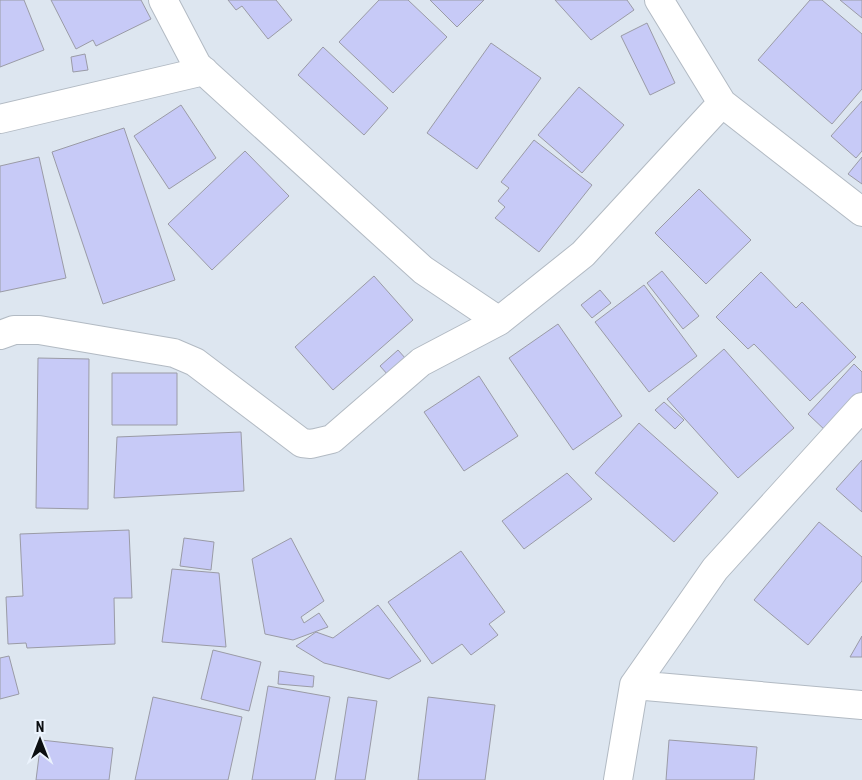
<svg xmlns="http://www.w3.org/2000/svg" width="862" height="780" font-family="'Roboto Condensed',sans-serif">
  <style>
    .building { fill: #c7caf7; stroke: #9a9ba6 }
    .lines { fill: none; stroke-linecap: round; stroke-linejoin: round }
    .minor-casing { stroke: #b2bac3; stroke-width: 30 }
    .minor { stroke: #fff; stroke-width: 28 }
  </style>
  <rect width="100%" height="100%" fill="#dde6f0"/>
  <path class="building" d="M 0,0 L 24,0 L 44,50 L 0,67 Z
    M 51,0 L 141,0 L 151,19 L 96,46 L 93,40 L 76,49 Z
    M 228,0 L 276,0 L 292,20 L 268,39 L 242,6 L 236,10 Z
    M 379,0 L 408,0 L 447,37 L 393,93 L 339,42 Z
    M 430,0 L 484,0 L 457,27 Z
    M 555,0 L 627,0 L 634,10 L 591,40 Z
    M 810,0 L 822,0 L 862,34 L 862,89 L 832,124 L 758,60 Z
    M 840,0 L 862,0 L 862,18 Z
    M 647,23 L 675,83 L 650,95 L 621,36 Z
    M 491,43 L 541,78 L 477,169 L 427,133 Z
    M 323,47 L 388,108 L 364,135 L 298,75 Z
    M 85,54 L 88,70 L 73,72 L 71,57 Z
    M 579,87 L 624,125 L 582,173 L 538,135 Z
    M 862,101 L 862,151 L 856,158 L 831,136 Z
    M 181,105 L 216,158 L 169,189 L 134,136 Z
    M 124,128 L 175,280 L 103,304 L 52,152 Z
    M 534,140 L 592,185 L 539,252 L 495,218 L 505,207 L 498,201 L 509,188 L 501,182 Z
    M 245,151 L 289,196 L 212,270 L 168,224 Z
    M 39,157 L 66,278 L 0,292 L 0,166 Z
    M 862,157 L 862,184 L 848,174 Z
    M 699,189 L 751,240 L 706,284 L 655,233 Z
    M 662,271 L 699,316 L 683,329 L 647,283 Z
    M 761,272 L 796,308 L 802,302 L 856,357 L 810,401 L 754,344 L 748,349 L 716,317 Z
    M 374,276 L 413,320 L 333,390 L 295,347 Z
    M 644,285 L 697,356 L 649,392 L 595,322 Z
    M 600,290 L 611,303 L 592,318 L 581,305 Z
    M 558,324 L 622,416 L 573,450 L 509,358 Z
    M 724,349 L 794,428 L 738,478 L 667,399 Z
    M 398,350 L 406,359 L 388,375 L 380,366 Z
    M 38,358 L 89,359 L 88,509 L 36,508 Z
    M 854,364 L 862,372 L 862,394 L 827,432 L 808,414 Z
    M 112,373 L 177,373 L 177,425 L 112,425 Z
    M 479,376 L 518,436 L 464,471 L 424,412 Z
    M 664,402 L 684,420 L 675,429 L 655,410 Z
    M 639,423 L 718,493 L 674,542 L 595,473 Z
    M 241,432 L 244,491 L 114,498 L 117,437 Z
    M 862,460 L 862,512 L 836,489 Z
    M 567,473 L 592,499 L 524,549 L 502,521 Z
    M 819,522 L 862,557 L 862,581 L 808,645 L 754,600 Z
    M 129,530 L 132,598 L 114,598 L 115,644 L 27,648 L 26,643 L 8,644 L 6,597 L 23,596 L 20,534 Z
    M 184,538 L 214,542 L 211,570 L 180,566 Z
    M 291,538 L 324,601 L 301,617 L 304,623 L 319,613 L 328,627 L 293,640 L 265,634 L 252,559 Z
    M 461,551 L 505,612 L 489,624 L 498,635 L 471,655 L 462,644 L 432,664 L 388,602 Z
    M 172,569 L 219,573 L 226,647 L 162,642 Z
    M 378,605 L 421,661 L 389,679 L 324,663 L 296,646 L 316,632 L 333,638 Z
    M 862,636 L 862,657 L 850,657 Z
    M 213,650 L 261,662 L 249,711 L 201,699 Z
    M 9,656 L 19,694 L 0,699 L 0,658 Z
    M 279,671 L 314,676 L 313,687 L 278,684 Z
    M 268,686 L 330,697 L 315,780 L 252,780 Z
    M 153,697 L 242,717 L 228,780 L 135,780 Z
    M 348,697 L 377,701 L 365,780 L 335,780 Z
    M 428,697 L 495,705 L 485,780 L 418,780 Z
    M 41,740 L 113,748 L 109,780 L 36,780 Z
    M 669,740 L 757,747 L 754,780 L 666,780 Z"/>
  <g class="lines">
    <g class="minor-casing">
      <path id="minor" d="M 163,0 L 197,65 L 423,270 L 499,321
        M 659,0 L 722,103 L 862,212
        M 0,119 L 204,71
        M 0,335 L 14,330 L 39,330 L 174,353 L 195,362 L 302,443 L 311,444 L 332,439 L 421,362 L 499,321 L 583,254 L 722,103
        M 634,685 L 862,705
        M 618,780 L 634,685 L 715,569 L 862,407"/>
    </g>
    <use href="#minor" class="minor"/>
  </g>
  <g transform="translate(40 740)" stroke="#ebf3fd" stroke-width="4" paint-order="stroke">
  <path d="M0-4L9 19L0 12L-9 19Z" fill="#0c0f12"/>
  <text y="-8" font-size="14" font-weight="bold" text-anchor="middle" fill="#0c0f12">N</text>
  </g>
</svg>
